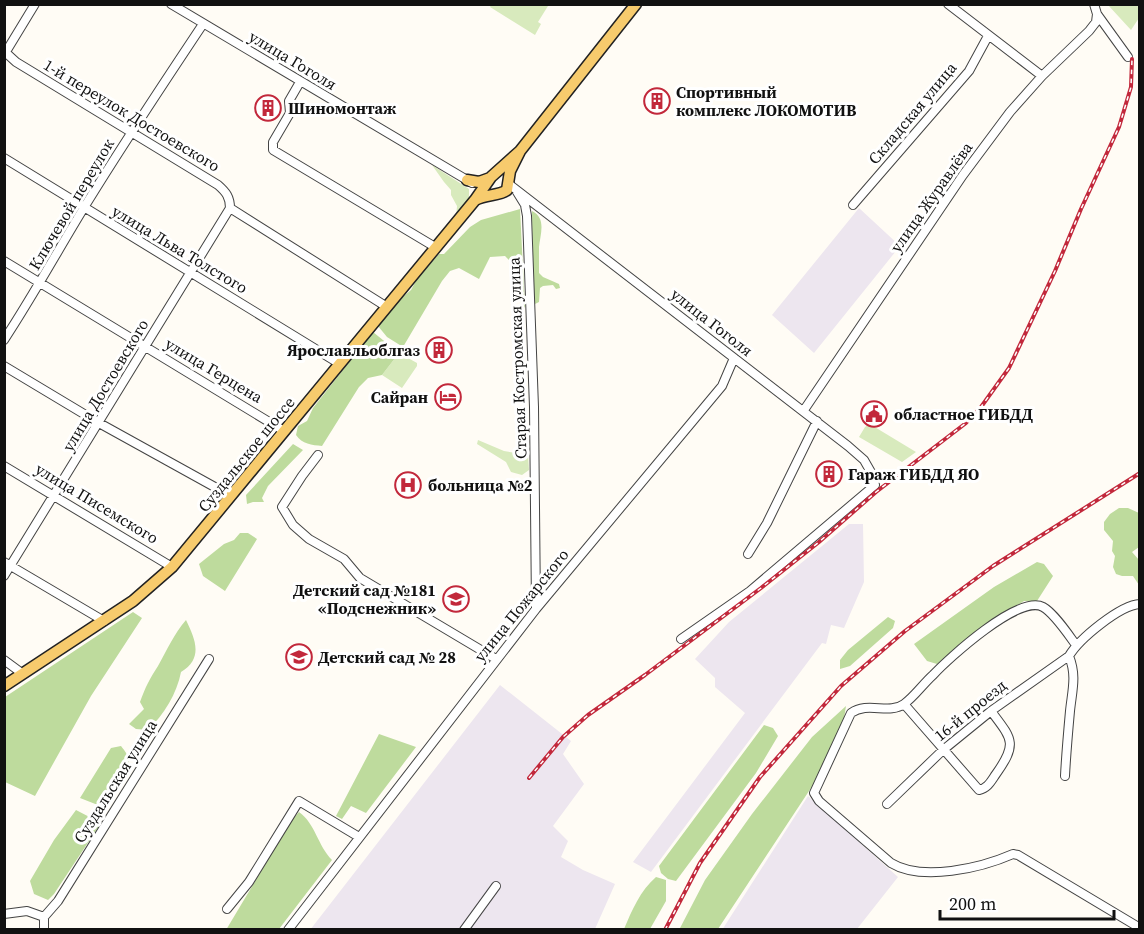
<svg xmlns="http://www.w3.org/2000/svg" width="1144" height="934" font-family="'Source Serif 4',serif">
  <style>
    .industrial { fill: #ede6ef }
    .green { fill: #d8eabd }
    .forest { fill: #bedb9d }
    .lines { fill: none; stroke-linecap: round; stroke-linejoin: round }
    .minor-casing { stroke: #444; stroke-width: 10 }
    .major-casing { stroke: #222; stroke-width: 13 }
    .minor { stroke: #fff; stroke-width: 8 }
    .major { stroke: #f7cb6d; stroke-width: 10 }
    .rail-casing { stroke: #c2283b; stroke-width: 4 }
    .rail { stroke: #fff; stroke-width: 1.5; stroke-dasharray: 4.5; stroke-linecap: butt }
    .labels { text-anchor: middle; stroke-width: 6; stroke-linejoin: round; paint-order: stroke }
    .street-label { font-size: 16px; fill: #111; stroke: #fff }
    .poi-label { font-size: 16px; font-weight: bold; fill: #111; stroke: #fff; text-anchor: start }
  </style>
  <rect width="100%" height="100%" fill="#fffcf5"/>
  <path class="industrial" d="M 859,208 L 900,246 L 814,353 L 772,315 Z
    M 849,524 L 863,524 L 864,582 L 844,628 L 831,625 L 826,644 L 822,643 L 651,872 L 633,862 L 745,713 L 715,687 L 715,678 L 695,659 L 729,622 Z
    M 500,685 L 571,741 L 563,754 L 584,784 L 553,826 L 568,841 L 561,857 L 583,870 L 615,884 L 595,929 L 310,930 Z
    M 808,796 L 898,877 L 857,929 L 722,930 Z"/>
  <path class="green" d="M 491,5 L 548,4 L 548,6 L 538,22 L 541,24 L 535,35 L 490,7 Z
    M 1108,5 L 1136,5 L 1139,7 L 1139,18 L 1131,30 Z
    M 432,165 L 469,189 L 469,200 L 456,218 L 457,206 L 451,195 L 451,190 L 444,182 Z
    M 399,353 L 417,363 L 417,366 L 402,388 L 382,375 Z
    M 868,425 L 873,426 L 916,452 L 902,462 L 859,437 L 865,427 Z
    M 478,440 L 504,451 L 528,455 L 529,470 L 522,475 L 511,472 L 506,462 L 477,444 Z"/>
  <path class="forest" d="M 520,209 L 525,308 L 520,301 L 513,296 L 518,269 L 505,256 L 490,257 L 479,279 L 459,268 L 450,271 L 442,281 L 403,347 L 387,337 L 378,326 L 398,301 L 411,290 L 417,279 L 439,254 L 444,254 L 470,227 L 481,220 Z
    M 532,211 C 547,218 540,235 539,247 C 539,256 539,264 539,273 L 543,277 L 559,284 L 560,288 L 556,289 L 553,285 L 543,286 L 540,288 L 539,302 L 533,305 Z
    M 373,332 L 399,353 L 382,375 L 368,378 L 359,387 L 322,446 C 312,445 302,444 296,435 L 298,426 L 307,421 L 313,408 Z
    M 293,444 L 303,450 L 268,486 L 262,498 L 264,502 L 253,502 L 247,504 L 246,495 Z
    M 1119,508 L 1128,508 L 1139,513 L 1139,547 L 1132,552 L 1139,560 L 1139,585 L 1133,576 L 1122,576 L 1116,574 L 1113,567 L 1115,556 L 1112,551 L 1113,541 L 1104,530 L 1104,522 L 1110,514 Z
    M 240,533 L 248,533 L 257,539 L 225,591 L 203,576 L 199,564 L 224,544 L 234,540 Z
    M 1037,562 L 1044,564 L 1053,576 L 1037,601 L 1024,601 L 973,635 L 937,664 L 927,661 L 914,644 L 994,587 Z
    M 133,612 L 142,618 L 91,696 L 35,796 L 5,782 L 5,697 Z
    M 888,617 L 895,621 L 893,628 L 850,666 L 840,669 L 840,660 L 848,650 Z
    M 186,620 C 195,639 204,658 181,672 C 177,693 164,715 148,730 L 136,729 L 129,724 L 144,709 L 140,702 C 145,688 150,678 158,666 C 167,650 174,634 186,620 Z
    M 846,706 L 840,744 L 718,929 L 679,930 L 705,880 L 752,814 L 812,737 Z
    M 764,725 L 773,728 L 778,736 L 756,773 L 676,881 L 668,879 L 661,873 L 659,866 Z
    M 379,734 L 416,747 L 366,813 L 351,806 L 342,819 L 336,816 Z
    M 121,746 C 125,751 129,756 129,762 C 129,776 114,802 103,807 L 80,798 L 111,748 Z
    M 76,810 L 101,823 L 54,894 L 48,900 L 34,894 L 30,881 L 54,840 Z
    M 299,812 C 315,823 318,846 332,860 L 279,929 L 226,930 L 291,821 Z
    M 656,877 L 666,880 L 666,901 L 650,929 L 624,929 C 632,910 640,891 656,877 Z"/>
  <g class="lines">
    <g class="minor-casing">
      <path id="minor" d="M 171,4 L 472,183
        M 948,4 L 1042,76
        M 1094,4 L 1097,14 L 1128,57
        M 4,51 L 16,62 L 218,185 C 226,192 230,197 230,208
        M 4,55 L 35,4
        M 300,82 L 289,101 L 290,113 L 273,142 L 273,150 L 435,247
        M 4,158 L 340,364
        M 510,185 L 848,446 L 864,460 L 872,474 L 875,485 L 750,591 L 681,639
        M 517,192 L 525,205 L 527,216 L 534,407 L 536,608
        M 853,205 L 969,71 L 988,36
        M 230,208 L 387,307
        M 4,261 L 284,431
        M 4,340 C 33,296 58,250 85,206 C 123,144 163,84 203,24
        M 4,366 L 99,423 L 231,496
        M 804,410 L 963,175 L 1010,112 L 1042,76 L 1089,31 L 1096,22 L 1097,14
        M 318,455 L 302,476 L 282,507 L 293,525 L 309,539 L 344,559 L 360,578 L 496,659
        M 4,466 L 172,567
        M 748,554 L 767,523 L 817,421
        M 4,562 L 104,621
        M 4,576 L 230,208
        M 1076,645 C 1068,634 1054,613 1043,607 C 1019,594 949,658 933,675 C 923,684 914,697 904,704 C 889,715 868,701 851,713 L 814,793 L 819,801 L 891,863 C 922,882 981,868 1013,854 L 1018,855 L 1140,928
        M 4,660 L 23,674
        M 904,704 L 979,790 C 988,788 991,781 996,774 C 1018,743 1012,739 991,711
        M 1065,776 C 1066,755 1068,733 1070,711 C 1072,691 1077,676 1069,656
        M 887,804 L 943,750 L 991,711 L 1069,656 C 1079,639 1120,605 1140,604
        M 227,909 L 249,882 L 299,801 L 359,837
        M 4,914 L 27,911 L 44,917
        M 44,917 L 58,901 L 209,659
        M 44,917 L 44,930
        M 288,930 L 536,609 L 722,386 L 734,358
        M 464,930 L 496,886"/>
    </g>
    <g class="major-casing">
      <path id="major" d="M 467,180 L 479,182 L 490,178
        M 475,200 C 486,194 500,196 507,190 L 510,171 L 520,151 L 636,4
        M 4,686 L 133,601 L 172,567 L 475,200 L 491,177 L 520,151"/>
    </g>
    <use href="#minor" class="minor"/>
    <use href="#major" class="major"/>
    <g class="rail-casing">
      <path id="rail" d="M 529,778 L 563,737 L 588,715 L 645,675 L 761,588 L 819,542 L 876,492 L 966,423 L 981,407 L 1009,368 L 1055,271 L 1081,209 L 1119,127 L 1131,87 L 1132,59
        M 665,930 L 700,863 L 760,777 L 841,686 L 905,631 L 993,566 L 1140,473"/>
    </g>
    <use href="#rail" class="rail"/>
  </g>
  <defs>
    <g id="building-ring" transform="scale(1.35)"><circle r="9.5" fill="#fff" stroke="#c2283b" stroke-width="1.5"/><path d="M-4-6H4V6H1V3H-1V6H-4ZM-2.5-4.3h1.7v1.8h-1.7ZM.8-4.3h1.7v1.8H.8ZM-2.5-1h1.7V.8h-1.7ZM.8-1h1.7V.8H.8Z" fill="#c2283b"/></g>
    <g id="hotel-ring" transform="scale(1.35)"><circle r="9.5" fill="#fff" stroke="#c2283b" stroke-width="1.5"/><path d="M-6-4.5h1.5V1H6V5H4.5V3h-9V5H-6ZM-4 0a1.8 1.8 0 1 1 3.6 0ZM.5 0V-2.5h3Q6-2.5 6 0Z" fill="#c2283b"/></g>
    <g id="civic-ring" transform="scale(1.35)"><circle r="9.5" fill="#fff" stroke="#c2283b" stroke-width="1.5"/><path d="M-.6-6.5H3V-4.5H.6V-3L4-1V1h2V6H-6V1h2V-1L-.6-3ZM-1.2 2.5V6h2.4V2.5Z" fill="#c2283b"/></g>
    <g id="hospital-ring" transform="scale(1.35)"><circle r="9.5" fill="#fff" stroke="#c2283b" stroke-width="1.5"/><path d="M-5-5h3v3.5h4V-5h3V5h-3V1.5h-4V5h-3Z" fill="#c2283b"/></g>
    <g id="school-ring" transform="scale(1.35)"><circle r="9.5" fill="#fff" stroke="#c2283b" stroke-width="1.5"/><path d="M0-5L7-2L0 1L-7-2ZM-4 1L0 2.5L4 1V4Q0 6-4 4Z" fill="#c2283b"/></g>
  </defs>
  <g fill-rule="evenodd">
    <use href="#building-ring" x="657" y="101"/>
    <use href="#building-ring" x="268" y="108"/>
    <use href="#building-ring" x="439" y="350"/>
    <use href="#hotel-ring" x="448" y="397"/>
    <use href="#civic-ring" x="874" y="414"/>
    <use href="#building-ring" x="829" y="474"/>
    <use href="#hospital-ring" x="408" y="485"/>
    <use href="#school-ring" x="456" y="599"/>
    <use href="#school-ring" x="299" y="657"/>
  </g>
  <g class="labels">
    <g class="street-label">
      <text transform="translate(293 60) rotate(31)" y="6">улица Гоголя</text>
      <text transform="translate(912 113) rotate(-50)" y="6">Складская улица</text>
      <text transform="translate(132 115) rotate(31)" y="6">1-й переулок Достоевского</text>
      <text transform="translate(931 197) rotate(-55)" y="6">улица Журавлёва</text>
      <text transform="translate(71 204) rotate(-59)" y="6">Ключевой переулок</text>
      <text transform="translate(180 249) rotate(31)" y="6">улица Льва Толстого</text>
      <text transform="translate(712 322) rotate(38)" y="6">улица Гоголя</text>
      <text transform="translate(517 358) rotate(-92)" y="6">Старая Костромская улица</text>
      <text transform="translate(214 370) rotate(31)" y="6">улица Герцена</text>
      <text transform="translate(105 385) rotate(-59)" y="6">улица Достоевского</text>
      <text transform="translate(246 454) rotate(-51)" y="6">Суздальское шоссе</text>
      <text transform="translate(97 503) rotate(31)" y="6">улица Писемского</text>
      <text transform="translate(521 605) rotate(-51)" y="6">улица Пожарского</text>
      <text transform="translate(970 710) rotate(-39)" y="6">16-й проезд</text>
      <text transform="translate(115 781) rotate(-58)" y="6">Суздальская улица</text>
    </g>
    <g class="poi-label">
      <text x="676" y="98">Спортивный<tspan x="676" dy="18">комплекс ЛОКОМОТИВ</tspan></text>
      <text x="288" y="114">Шиномонтаж</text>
      <text x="420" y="356" text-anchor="end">Ярославльоблгаз</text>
      <text x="428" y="403" text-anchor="end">Сайран</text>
      <text x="894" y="420">областное ГИБДД</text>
      <text x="848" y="480">Гараж ГИБДД ЯО</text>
      <text x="428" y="491">больница №2</text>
      <text x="436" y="596" text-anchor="end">Детский сад №181<tspan x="436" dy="18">«Подснежник»</tspan></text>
      <text x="318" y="663">Детский сад № 28</text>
    </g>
  </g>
  <rect width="1144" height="934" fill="none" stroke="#111111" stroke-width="12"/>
  <path d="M940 910v9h174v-9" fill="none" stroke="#111111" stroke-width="3"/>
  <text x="949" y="910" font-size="18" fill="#111111" stroke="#ffffff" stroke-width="4.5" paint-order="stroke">200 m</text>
</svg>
